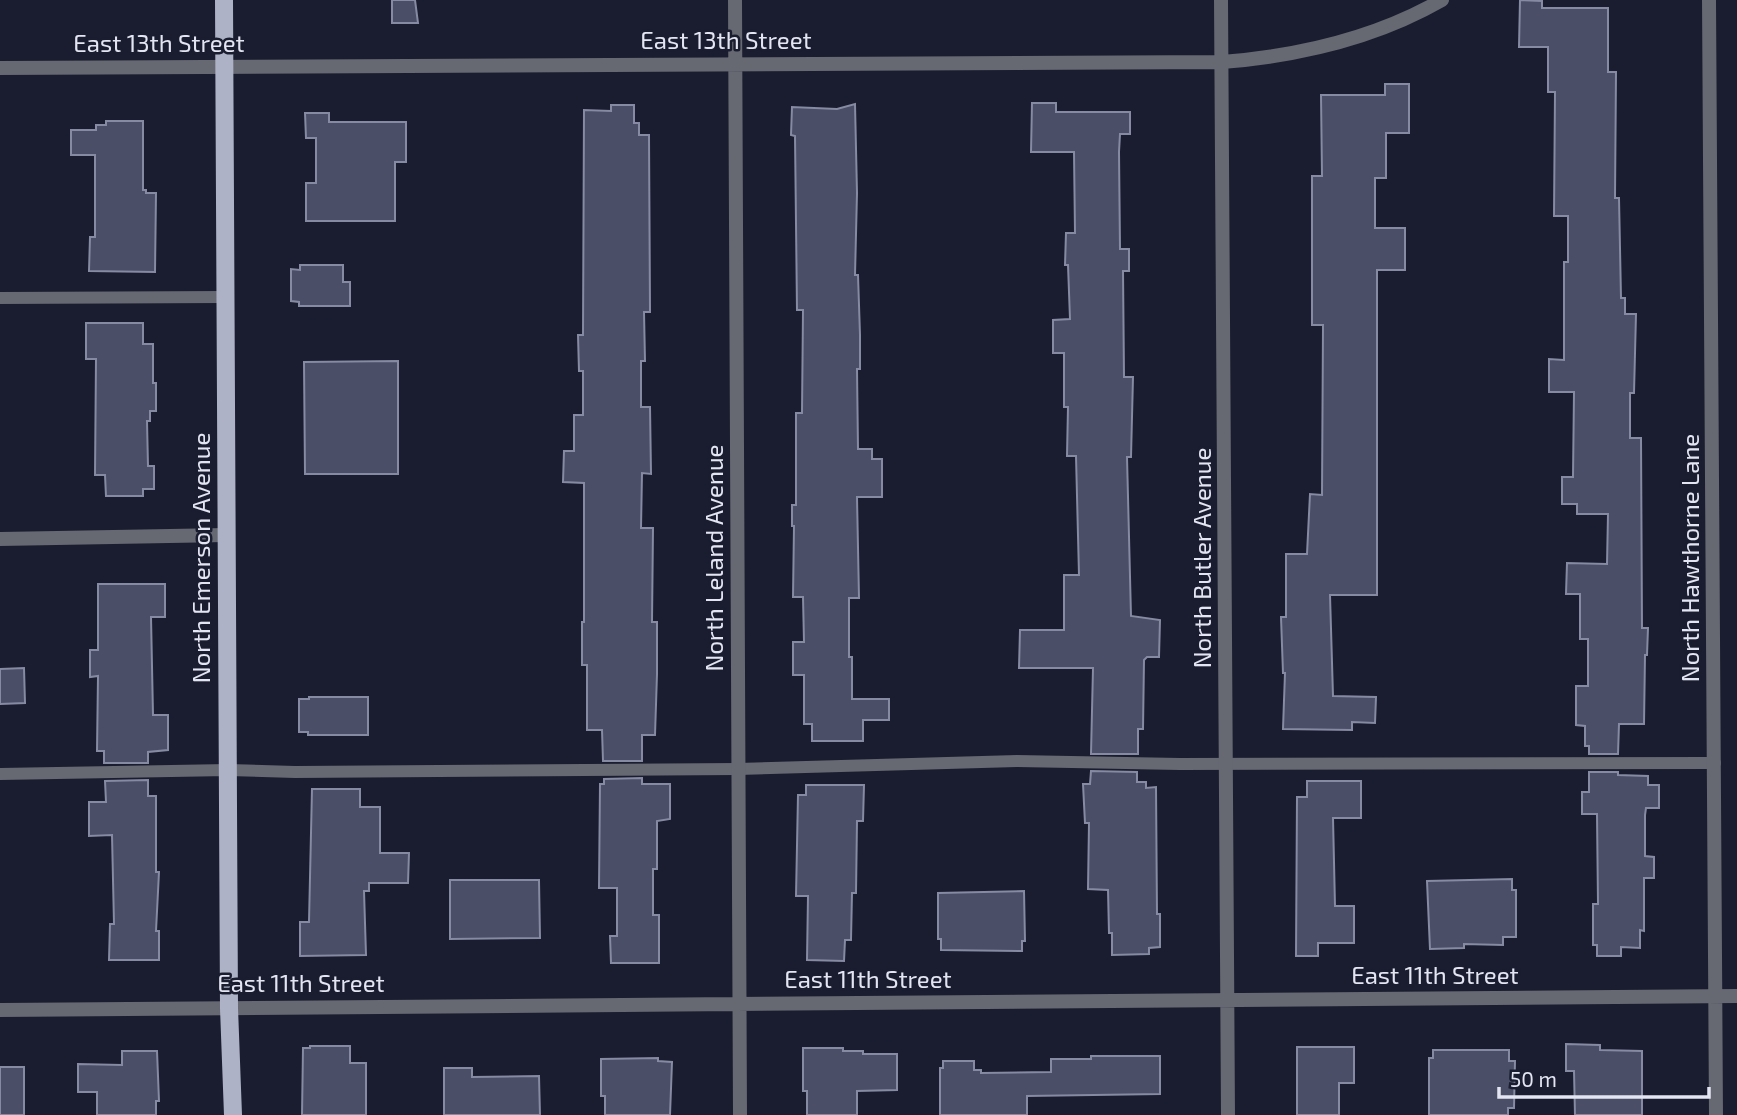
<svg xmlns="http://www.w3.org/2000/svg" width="1737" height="1115" font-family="'Exo 2',sans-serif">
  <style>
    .building { fill: #4a4e67; stroke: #868aa2; stroke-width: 2 }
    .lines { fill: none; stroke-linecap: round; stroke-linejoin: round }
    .service { stroke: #666872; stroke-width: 12 }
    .minor { stroke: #666872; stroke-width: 14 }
    .primary { stroke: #aeb2c7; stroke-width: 18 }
    .labels { text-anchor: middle; stroke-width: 5; stroke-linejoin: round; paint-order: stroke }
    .street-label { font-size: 24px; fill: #e3e5f2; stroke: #1a1d2f }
  </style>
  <rect width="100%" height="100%" fill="#1a1d2f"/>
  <path class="building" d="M 392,0 L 415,0 L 418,23 L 392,23 Z
    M 1520,0 L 1542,1 L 1542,8 L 1608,8 L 1608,72 L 1616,72 L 1615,198 L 1619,198 L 1621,298 L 1625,298 L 1625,314 L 1636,314 L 1634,393 L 1630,393 L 1630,438 L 1641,438 L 1642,628 L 1648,628 L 1647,655 L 1645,655 L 1644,724 L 1619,724 L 1618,754 L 1589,754 L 1589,746 L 1585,746 L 1585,726 L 1576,725 L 1576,686 L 1588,686 L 1588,639 L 1580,639 L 1580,594 L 1566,594 L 1567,563 L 1607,564 L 1608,514 L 1577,514 L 1577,504 L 1562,504 L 1562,477 L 1573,477 L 1574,392 L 1549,392 L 1549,359 L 1564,360 L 1564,262 L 1568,262 L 1568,216 L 1554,216 L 1555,92 L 1548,92 L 1548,47 L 1519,47 Z
    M 1385,84 L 1409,84 L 1409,133 L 1386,133 L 1386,178 L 1375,178 L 1375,228 L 1405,228 L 1405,270 L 1377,270 L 1377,595 L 1330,595 L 1333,696 L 1376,697 L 1375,723 L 1352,722 L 1352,730 L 1283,729 L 1285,673 L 1283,673 L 1281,617 L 1286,617 L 1286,554 L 1307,554 L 1310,494 L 1322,495 L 1323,325 L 1312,325 L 1312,176 L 1322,176 L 1321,95 L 1385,95 Z
    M 1032,103 L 1056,103 L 1056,112 L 1130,112 L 1130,134 L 1120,134 L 1119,152 L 1120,249 L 1129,249 L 1129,271 L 1123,271 L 1124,377 L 1133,377 L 1131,457 L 1127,457 L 1131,616 L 1160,620 L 1159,657 L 1147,657 L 1144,660 L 1143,729 L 1138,729 L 1138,754 L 1091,754 L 1093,668 L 1019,668 L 1020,630 L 1064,630 L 1064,575 L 1079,575 L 1076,456 L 1067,456 L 1068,407 L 1064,407 L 1064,353 L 1053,353 L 1053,320 L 1070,319 L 1068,265 L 1065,265 L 1066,233 L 1075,233 L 1074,152 L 1031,152 Z
    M 855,104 L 857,193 L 855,275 L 858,275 L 860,335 L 860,369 L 857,369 L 858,449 L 872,449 L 872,459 L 882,459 L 882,497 L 857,497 L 859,598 L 849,598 L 849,657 L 852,657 L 852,699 L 889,699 L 889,720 L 863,720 L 863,741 L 812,741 L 812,724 L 804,724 L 804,675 L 793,675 L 793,642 L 804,642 L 803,597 L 793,597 L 794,526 L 792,526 L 792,505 L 796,505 L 796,413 L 802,413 L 803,310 L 797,310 L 795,136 L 791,135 L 792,107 L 837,109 Z
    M 611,105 L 634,105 L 634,123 L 639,123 L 639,135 L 649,135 L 650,312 L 644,312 L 645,361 L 641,361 L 641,407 L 650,407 L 651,474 L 642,473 L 641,528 L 653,528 L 652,622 L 657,622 L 657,674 L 655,735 L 642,735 L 642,761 L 603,761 L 602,730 L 587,730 L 587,665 L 582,665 L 582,622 L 584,622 L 584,483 L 563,482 L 564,451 L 574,451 L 574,415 L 583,415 L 583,371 L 579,371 L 578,335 L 583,335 L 584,110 L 611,111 Z
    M 305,113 L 329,113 L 329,122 L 406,122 L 406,162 L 395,162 L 395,221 L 306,221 L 306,183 L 316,183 L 316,138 L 306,138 Z
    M 106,121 L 143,121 L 143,190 L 146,190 L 146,193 L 156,193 L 155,272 L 89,271 L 90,237 L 95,237 L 95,155 L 71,155 L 71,130 L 96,130 L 96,125 L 106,125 Z
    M 300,265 L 343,265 L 343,282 L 350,282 L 350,306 L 299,306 L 299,302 L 291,301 L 291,269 L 300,270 Z
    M 86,323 L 143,323 L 143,344 L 153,344 L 153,383 L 156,383 L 156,411 L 150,411 L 150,421 L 147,421 L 148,466 L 154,466 L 154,489 L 143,489 L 143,496 L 106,496 L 105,475 L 95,475 L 96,359 L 86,359 Z
    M 398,361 L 398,474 L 305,474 L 304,362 Z
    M 98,584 L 165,584 L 165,617 L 151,617 L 153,715 L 168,715 L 168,750 L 148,752 L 148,763 L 104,763 L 104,751 L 97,751 L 98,676 L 90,677 L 90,650 L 98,650 Z
    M 24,668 L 25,703 L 0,704 L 0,669 Z
    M 309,697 L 368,697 L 368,735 L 308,735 L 308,732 L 299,732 L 299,699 L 309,699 Z
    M 1091,771 L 1137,772 L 1137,782 L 1146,782 L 1146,788 L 1156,787 L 1157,914 L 1160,914 L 1160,947 L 1149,948 L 1149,954 L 1112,955 L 1112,933 L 1109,933 L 1108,890 L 1088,889 L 1089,823 L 1085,823 L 1083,784 L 1090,784 Z
    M 1589,772 L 1618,772 L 1618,775 L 1648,776 L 1648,785 L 1659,785 L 1659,808 L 1646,808 L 1645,815 L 1645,856 L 1654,857 L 1654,878 L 1644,878 L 1644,931 L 1640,930 L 1640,948 L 1621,947 L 1621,956 L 1597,956 L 1597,945 L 1593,945 L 1593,904 L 1598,904 L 1597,814 L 1582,814 L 1582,792 L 1589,792 Z
    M 642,778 L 642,784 L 670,784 L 670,819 L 657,821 L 657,869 L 653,869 L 653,915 L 659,915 L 659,963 L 611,963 L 610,936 L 617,936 L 617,888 L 599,888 L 600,784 L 604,784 L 604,779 Z
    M 148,780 L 148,796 L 156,796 L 156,872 L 159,872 L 156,931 L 159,931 L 159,960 L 109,960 L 110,924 L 114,924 L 112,835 L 89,836 L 89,802 L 106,802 L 105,781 Z
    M 1307,781 L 1361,781 L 1361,818 L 1333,818 L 1335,906 L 1354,906 L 1354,943 L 1318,943 L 1318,956 L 1296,956 L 1297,797 L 1307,797 Z
    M 806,785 L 864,785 L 863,821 L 857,821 L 856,893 L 852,893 L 851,940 L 845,940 L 844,961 L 807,960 L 808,896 L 796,896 L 798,795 L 806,795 Z
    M 312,789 L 360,789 L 360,807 L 380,807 L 380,853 L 409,853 L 408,883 L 369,883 L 369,891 L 364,891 L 366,955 L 300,956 L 300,922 L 309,922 Z
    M 1512,879 L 1512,890 L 1516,890 L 1516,937 L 1503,937 L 1503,945 L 1464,944 L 1464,948 L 1430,949 L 1427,881 Z
    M 450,880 L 539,880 L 540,938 L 450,939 Z
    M 1024,891 L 1025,941 L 1022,941 L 1022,951 L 941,950 L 941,939 L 938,939 L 938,893 Z
    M 1566,1044 L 1600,1045 L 1600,1050 L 1642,1051 L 1642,1115 L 1575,1115 L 1574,1071 L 1566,1071 Z
    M 310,1046 L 350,1046 L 350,1063 L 366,1063 L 366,1115 L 302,1115 L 303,1048 L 310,1048 Z
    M 1297,1047 L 1354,1047 L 1354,1083 L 1339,1083 L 1339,1115 L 1297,1115 Z
    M 803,1048 L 843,1048 L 843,1051 L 863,1051 L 863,1054 L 897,1054 L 897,1090 L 857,1091 L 857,1115 L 807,1115 L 807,1091 L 803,1091 Z
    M 1433,1050 L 1509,1050 L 1509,1061 L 1515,1061 L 1514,1108 L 1508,1108 L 1508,1115 L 1429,1115 L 1429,1058 L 1433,1058 Z
    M 122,1051 L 157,1051 L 159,1101 L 156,1101 L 156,1115 L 97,1115 L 97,1092 L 78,1092 L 78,1064 L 122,1065 Z
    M 1091,1056 L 1160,1056 L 1160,1094 L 1027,1096 L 1027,1115 L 940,1115 L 940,1068 L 943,1068 L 943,1061 L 974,1061 L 974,1070 L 981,1070 L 981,1073 L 1051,1072 L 1051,1059 L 1091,1059 Z
    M 658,1058 L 658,1061 L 672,1062 L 670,1115 L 605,1115 L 605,1096 L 601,1096 L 601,1059 Z
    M 0,1067 L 24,1067 L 24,1115 L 0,1115 Z
    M 444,1068 L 472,1068 L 472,1077 L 539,1076 L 540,1115 L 444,1115 Z"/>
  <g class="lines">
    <path class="service" d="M 0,298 L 225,297
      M 0,774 L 228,770 L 295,772 L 738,769 L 1017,761 L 1180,764 L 1715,763"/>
    <path class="minor" d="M 735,0 L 740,1115
      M 1221,0 L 1228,1115
      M 1709,0 L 1716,1115
      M 0,68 L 1222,62 C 1299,56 1374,39 1442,0
      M 0,539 L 226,535
      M 0,1010 L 1737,996"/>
    <path class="primary" d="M 224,0 L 229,1008 L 233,1115"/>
  </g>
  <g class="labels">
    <g class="street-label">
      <text x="726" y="49">East 13th Street</text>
      <text x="159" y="52">East 13th Street</text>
      <text transform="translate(202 558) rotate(-90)" y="8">North Emerson Avenue</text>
      <text transform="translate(715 558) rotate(-90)" y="8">North Leland Avenue</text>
      <text transform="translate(1203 558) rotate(-90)" y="8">North Butler Avenue</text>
      <text transform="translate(1691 558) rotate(-90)" y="8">North Hawthorne Lane</text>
      <text x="1435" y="984">East 11th Street</text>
      <text x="868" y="988">East 11th Street</text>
      <text x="301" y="992">East 11th Street</text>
    </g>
  </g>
  <path d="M1499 1087v10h210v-10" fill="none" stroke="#e3e5f2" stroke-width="3.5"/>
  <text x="1510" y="1087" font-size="21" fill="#e3e5f2" stroke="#1a1d2f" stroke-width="5" paint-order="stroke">50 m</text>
</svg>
